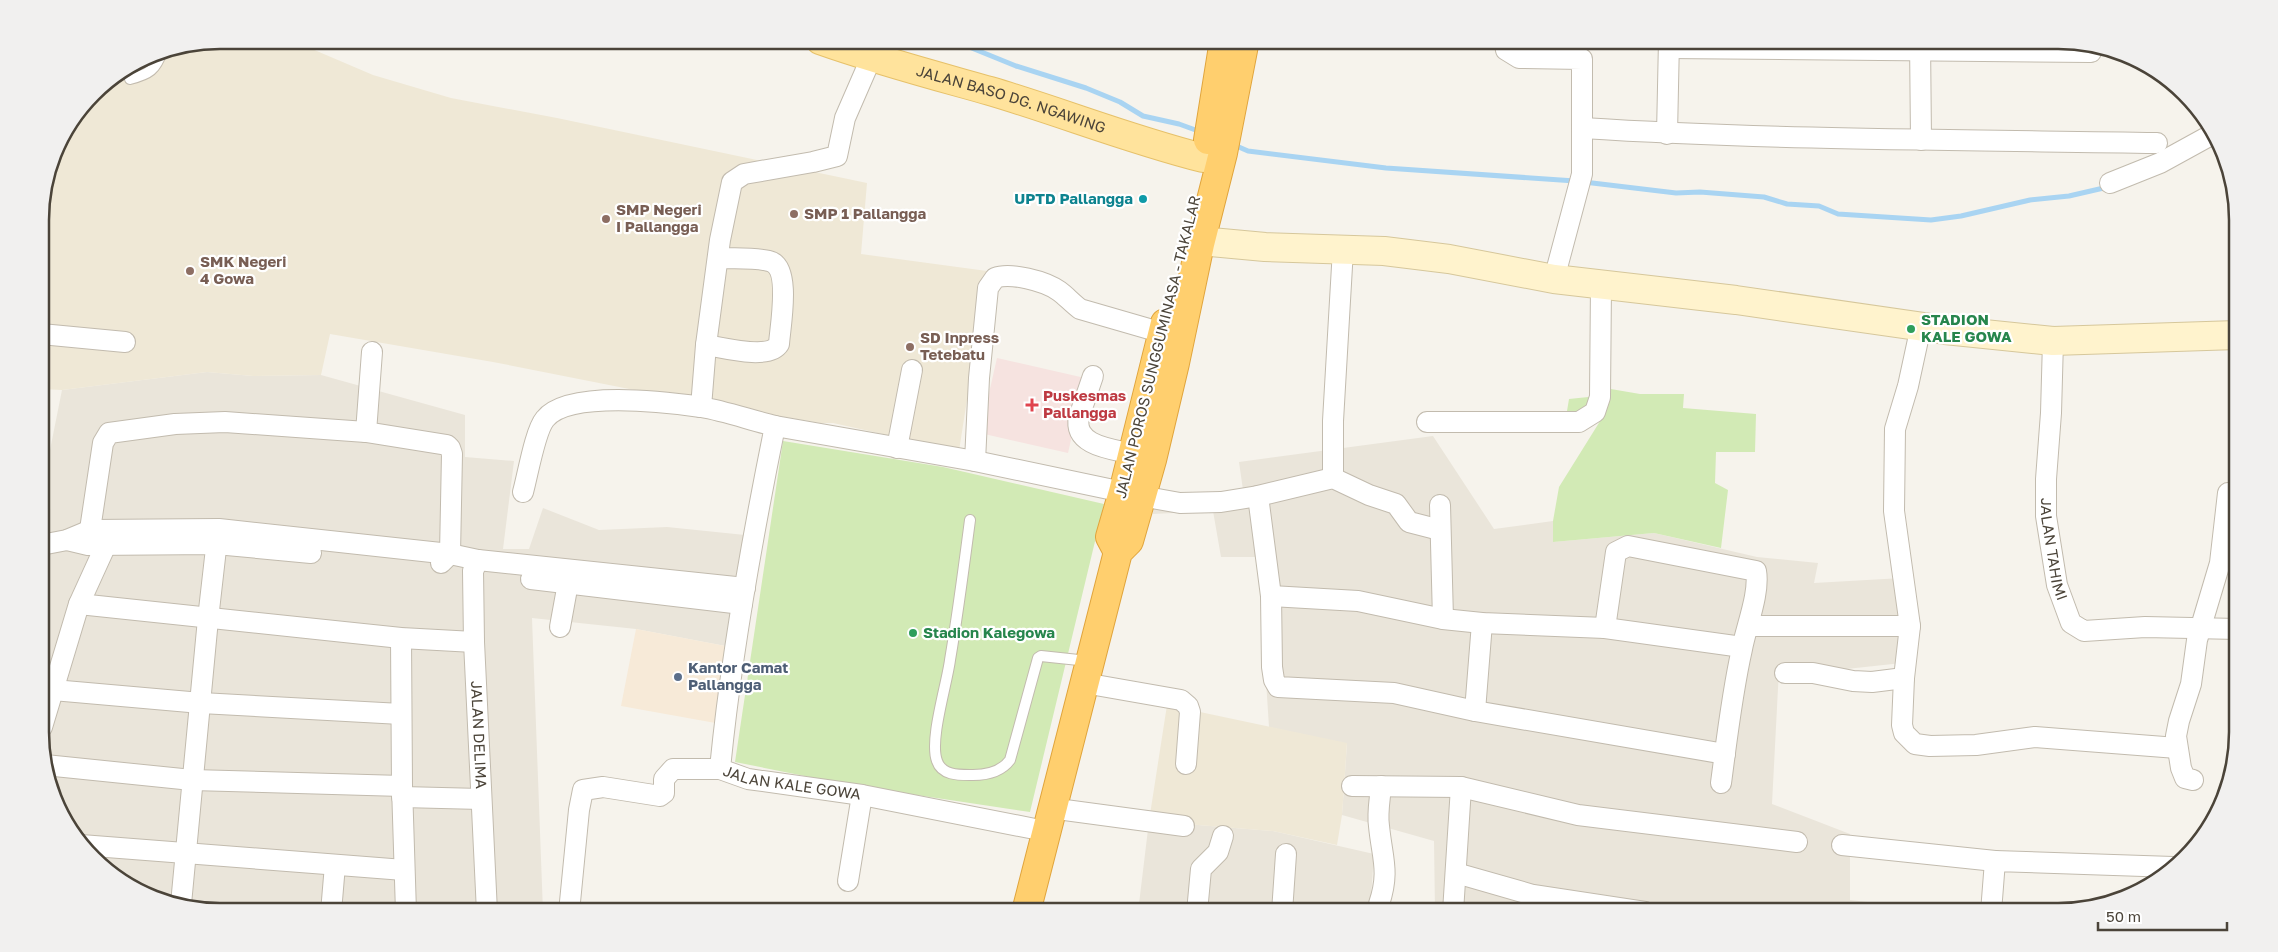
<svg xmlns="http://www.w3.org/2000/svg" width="2278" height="952" font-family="'Golos Text',sans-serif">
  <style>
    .residential { fill: #eae5da }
    .commercial { fill: #f7ead8 }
    .education { fill: #efe8d6 }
    .medical { fill: #f6e3e0 }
    .green { fill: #d2eab5 }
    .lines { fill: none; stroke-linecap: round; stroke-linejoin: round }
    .stream { stroke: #a9d4f2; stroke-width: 5 }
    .lane-casing { stroke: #c2bbae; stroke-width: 12 }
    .street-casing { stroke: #c2bbae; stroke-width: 22 }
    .secondary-casing { stroke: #d6c79b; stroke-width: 30 }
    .primary-casing { stroke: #e6c16a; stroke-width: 30 }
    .highway-casing { stroke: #e0a43c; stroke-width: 30 }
    .lane { stroke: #fff; stroke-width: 10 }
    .street { stroke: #fff; stroke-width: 20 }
    .secondary { stroke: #fff3cd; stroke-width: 28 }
    .primary { stroke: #ffe39c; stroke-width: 28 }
    .highway { stroke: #ffcf6e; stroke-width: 28 }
    .culture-dot { fill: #0f9aa8; stroke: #fff; stroke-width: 2 }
    .education-dot { fill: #8d6e63; stroke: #fff; stroke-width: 2 }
    .leisure-dot { fill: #2e9e5b; stroke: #fff; stroke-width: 2 }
    .health-dot { fill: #e0444e; stroke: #fff; stroke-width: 2 }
    .service-dot { fill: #5c6f8a; stroke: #fff; stroke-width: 2 }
    .labels { text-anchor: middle; stroke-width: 4.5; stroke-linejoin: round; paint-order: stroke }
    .street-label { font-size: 15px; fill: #4b4439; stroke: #fff }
    .culture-label { font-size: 15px; font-weight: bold; fill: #0d838f; stroke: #fff; text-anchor: end }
    .education-label { font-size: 15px; font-weight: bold; fill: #785e54; stroke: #fff; text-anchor: start }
    .leisure-label { font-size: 15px; font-weight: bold; fill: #27864d; stroke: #fff; text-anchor: start }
    .health-label { font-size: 15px; font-weight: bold; fill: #be3a42; stroke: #fff; text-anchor: start }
    .service-label { font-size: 15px; font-weight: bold; fill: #4e5e75; stroke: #fff; text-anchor: start }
    .rim { fill: none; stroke: #4b4439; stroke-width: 2.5 }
  </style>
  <rect width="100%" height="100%" fill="#f6f3ec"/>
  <path class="residential" d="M 207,372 L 253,376 L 321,375 L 465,415 L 465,457 L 514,461 L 503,549 L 529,549 L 543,508 L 599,530 L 667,527 L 745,535 L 736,648 L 636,629 L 532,618 L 543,912 L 220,912 L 151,898 L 77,842 L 42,756 L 41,495 L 62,390 Z
    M 1433,436 L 1494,529 L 1553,521 L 1553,542 L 1654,533 L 1757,557 L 1818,563 L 1814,583 L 1902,578 L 1902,663 L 1828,671 L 1779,669 L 1772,804 L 1850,834 L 1850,900 L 1956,912 L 1435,912 L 1434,841 L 1342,815 L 1347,744 L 1269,727 L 1258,557 L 1221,557 L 1213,511 L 1153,514 L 1154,495 L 1244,497 L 1239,462 Z
    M 1149,821 L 1273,831 L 1374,854 L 1370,912 L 1138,912 Z"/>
  <path class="commercial" d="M 636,629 L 736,648 L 721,724 L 621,706 Z"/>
  <path class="education" d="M 220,40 L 291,40 L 373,75 L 451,98 L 557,118 L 867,183 L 861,254 L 987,271 L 959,451 L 833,423 L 820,423 L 730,408 L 713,398 L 690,401 L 493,362 L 330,334 L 321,375 L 253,376 L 207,372 L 62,390 L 41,389 L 40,208 L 58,140 L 101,85 L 151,54 Z
    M 1167,705 L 1347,743 L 1342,815 L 1337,845 L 1273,831 L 1149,821 Z"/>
  <path class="medical" d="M 997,358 L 1085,378 L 1068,453 L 980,433 Z"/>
  <path class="green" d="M 1605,388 L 1640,394 L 1684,394 L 1683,408 L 1756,414 L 1755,452 L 1716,452 L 1715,483 L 1728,490 L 1721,548 L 1654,533 L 1553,542 L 1553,521 L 1559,487 L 1602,418 L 1566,417 L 1569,399 L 1598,396 Z
    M 783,441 L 943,467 L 1104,504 L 1030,812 L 850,785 L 735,762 Z"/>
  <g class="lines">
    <path class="stream" d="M 952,40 L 1016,66 L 1086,88 L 1120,102 L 1143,116 L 1179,124 L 1201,132
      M 1232,144 L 1248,151 L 1386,168 L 1575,181
      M 1584,182 L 1676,193 L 1700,192 L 1764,197 L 1787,204 L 1819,206 L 1838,214 L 1931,220 L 1961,216 L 2030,200 L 2069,196 L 2108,187"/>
    <g class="lane-casing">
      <path id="lane" d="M 113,77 L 115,78
        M 130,79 C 149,74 156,70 162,51
        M 970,520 C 964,566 958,613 950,660 C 947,684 929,740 937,761 C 942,776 960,775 973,775 C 988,775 1001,772 1010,760 L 1038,658 L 1041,656 L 1088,661"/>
    </g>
    <g class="street-casing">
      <g id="street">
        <path d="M 1504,40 L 1506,50 L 1519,58 L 1582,59 L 1582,174 L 1554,279"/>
        <path d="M 1920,40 L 1921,140"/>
        <path d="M 1669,48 L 2091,52"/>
        <path d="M 1582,128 C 1773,140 1965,140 2157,143"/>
        <path d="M 1667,134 L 1669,40"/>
        <path d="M 2110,183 L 2160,163 L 2211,135"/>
        <path d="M 1921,326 L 1908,386 L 1895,429 L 1894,511 L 1910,626 L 1904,678 L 1902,725 L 1904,733 L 1915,744 L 1930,746 L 1976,745 L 2035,737 L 2177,748"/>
        <path d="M 41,334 L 125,342"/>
        <path id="s1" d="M 2053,341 L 2051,413 L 2046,479 L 2046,516 L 2057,585 L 2071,623 L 2084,631 L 2145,627 L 2238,629"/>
        <path d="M 706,345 C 724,348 769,360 779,344 C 780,327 792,266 769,261 C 753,257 734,259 718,258"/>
        <path d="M 1093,376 L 1079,417 C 1073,446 1112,449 1133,454"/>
        <path d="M 701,407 L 706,345 L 720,240 L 732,182 L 744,174 L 813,162 L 837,156 L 845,118 L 879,40"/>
        <path d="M 1427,422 L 1579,422 L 1595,412 L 1600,397 L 1601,285"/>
        <path d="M 775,426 L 975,461 L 1123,492"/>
        <path d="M 366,432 L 372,352"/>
        <path d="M 897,448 L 912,370"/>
        <path d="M 975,461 L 979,378 L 988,288 L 995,278 C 1010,272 1045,281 1059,291 C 1066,296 1072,303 1080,309 L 1163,333"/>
        <path d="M 1333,478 L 1333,421 L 1343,249"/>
        <path id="s2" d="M 523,492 C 528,474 535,431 545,419 C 568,390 666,402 701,407 C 725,411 750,420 775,426 C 752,539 731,654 720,769 L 748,779 L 862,795 L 1045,831"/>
        <path d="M 1141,496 L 1180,503 L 1221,502 L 1258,496 L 1333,478 L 1369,495 L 1396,504 L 1409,522 L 1440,530"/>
        <path d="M 1258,496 L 1271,596 L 1272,667 L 1274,680 L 1278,687 L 1394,693 L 1475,711 L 1482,623"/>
        <path d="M 1440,505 L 1443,619"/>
        <path d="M 67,540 L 88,545 L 216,544 L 311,553"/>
        <path d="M 88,543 L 103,443 L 109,433 L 175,424 L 225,422 L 366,432 L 447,445 L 450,448 L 452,454 L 450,554 L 441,563"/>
        <path d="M 41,545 L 67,540 L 91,530 L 219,529 L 450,554 L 478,560 L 745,588"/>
        <path id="s3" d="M 478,560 L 473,571 L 474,642 L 487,912"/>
        <path d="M 531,579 L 742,604"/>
        <path d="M 1271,596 L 1358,601 L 1443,619 L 1482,623 L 1605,628 L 1742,647"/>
        <path d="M 79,604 L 401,638 L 474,642"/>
        <path d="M 1750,626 L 1910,626"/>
        <path d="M 560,627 L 568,583"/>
        <path d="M 1605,628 L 1616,552 L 1628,546 L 1756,571 C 1760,593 1746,627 1742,649 C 1732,693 1727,738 1721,783"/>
        <path d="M 401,638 L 402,786 L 406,912"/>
        <path d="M 1785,673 L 1813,673 L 1853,681 L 1872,682 L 1904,678"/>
        <path d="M 1084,683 L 1181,700 L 1188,706 L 1190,712 L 1186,764"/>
        <path d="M 53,690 L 201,703 L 401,714"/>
        <path d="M 1475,711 L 1725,754"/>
        <path d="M 42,727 L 79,604 L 110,536"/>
        <path d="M 45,765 L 192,780 L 402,786"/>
        <path d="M 2193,780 L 2185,778 L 2181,768 L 2176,736 L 2179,721 L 2191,684 L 2197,640 L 2220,563 L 2228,493"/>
        <path d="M 1352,786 L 1461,787 L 1578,815 L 1797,842"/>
        <path d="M 402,797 L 481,799"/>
        <path d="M 1050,808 L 1184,826"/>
        <path d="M 81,845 L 404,870"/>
        <path d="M 1842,845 L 1995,861"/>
        <path d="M 1456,873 L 1533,895 L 1645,912"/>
        <path d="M 848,881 L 862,795"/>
        <path d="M 181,904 L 208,619 L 218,531"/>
        <path d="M 1379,904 C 1390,871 1382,858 1379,826 C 1377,813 1380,799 1381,786"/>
        <path d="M 331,912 L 335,865"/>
        <path d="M 569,912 L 579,810 L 583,790 L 603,787 L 660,796 L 664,793 L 664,779 L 673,769 L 720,769"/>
        <path d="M 1197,912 L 1201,869 L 1218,852 L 1223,836"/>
        <path d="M 1282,912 L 1286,854"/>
        <path d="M 1453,912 L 1461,787"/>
        <path d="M 1991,912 L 1995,861 L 2173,867"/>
      </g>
    </g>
    <g class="secondary-casing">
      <path id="secondary" d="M 1200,241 L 1265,247 L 1384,251 L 1449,259 L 1554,279 L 1736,300 L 1945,330 L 2053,341 L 2237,335"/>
    </g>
    <g class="primary-casing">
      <g id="primary">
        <path id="s4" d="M 820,40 C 876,60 933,75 990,91 C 1061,112 1131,140 1203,158"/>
      </g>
    </g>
    <g class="highway-casing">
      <path id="highway" d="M 1208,140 L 1224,40
        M 1118,552 L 1110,537 L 1123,492 L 1165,323
        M 1026,912 L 1118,552 L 1129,541 L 1152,460 L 1175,363 L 1200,244 L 1223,153 L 1245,40"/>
    </g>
    <use href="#lane" class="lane"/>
    <use href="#street" class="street"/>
    <use href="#secondary" class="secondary"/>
    <use href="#primary" class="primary"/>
    <use href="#highway" class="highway"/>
  </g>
  <circle class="culture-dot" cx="1143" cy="199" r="5"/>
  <g class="education-dot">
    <circle cx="794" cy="214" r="5"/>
    <circle cx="606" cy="219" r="5"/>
    <circle cx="190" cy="271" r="5"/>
    <circle cx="910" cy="347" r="5"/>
  </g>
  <g class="leisure-dot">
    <circle cx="1911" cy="329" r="5"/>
    <circle cx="913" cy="633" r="5"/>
  </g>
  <path class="health-dot" d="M1029.5 397.5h5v5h5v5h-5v5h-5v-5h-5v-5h5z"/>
  <circle class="service-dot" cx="678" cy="677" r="5"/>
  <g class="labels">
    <g class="street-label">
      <text dy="5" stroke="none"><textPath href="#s4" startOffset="200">JALAN BASO DG. NGAWING</textPath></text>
      <text transform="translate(1158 347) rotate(-76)" y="5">JALAN POROS SUNGGUMINASA - TAKALAR</text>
      <text dy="5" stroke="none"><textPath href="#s1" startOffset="209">JALAN TAHIMI</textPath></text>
      <text dy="5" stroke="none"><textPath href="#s3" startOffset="176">JALAN DELIMA</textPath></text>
      <text dy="5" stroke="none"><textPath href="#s2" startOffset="735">JALAN KALE GOWA</textPath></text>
    </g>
    <g class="culture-label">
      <text x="1133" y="204">UPTD Pallangga</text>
    </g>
    <g class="education-label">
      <text x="616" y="215">SMP Negeri<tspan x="616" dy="17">I Pallangga</tspan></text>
      <text x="804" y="219">SMP 1 Pallangga</text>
      <text x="200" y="267">SMK Negeri<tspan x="200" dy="17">4 Gowa</tspan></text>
      <text x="920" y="343">SD Inpress<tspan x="920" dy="17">Tetebatu</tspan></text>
    </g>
    <g class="leisure-label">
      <text x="1921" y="325">STADION<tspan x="1921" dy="17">KALE GOWA</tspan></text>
      <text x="923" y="638">Stadion Kalegowa</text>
    </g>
    <g class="health-label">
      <text x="1043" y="401">Puskesmas<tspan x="1043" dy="17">Pallangga</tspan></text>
    </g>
    <g class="service-label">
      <text x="688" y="673">Kantor Camat<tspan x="688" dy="17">Pallangga</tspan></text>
    </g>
  </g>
  <path d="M0 0H2278V952H0ZM220 49H2058A171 171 0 0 1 2229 220V732A171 171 0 0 1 2058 903H220A171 171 0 0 1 49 732V220A171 171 0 0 1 220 49Z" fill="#f1f0ef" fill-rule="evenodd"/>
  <path class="rim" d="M220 49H2058A171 171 0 0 1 2229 220V732A171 171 0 0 1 2058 903H220A171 171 0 0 1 49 732V220A171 171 0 0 1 220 49Z"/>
  <path d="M2098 922v8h129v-8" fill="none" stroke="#4b4439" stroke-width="2.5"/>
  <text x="2106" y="922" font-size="15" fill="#4b4439" stroke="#ffffff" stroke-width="4" paint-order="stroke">50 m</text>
</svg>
